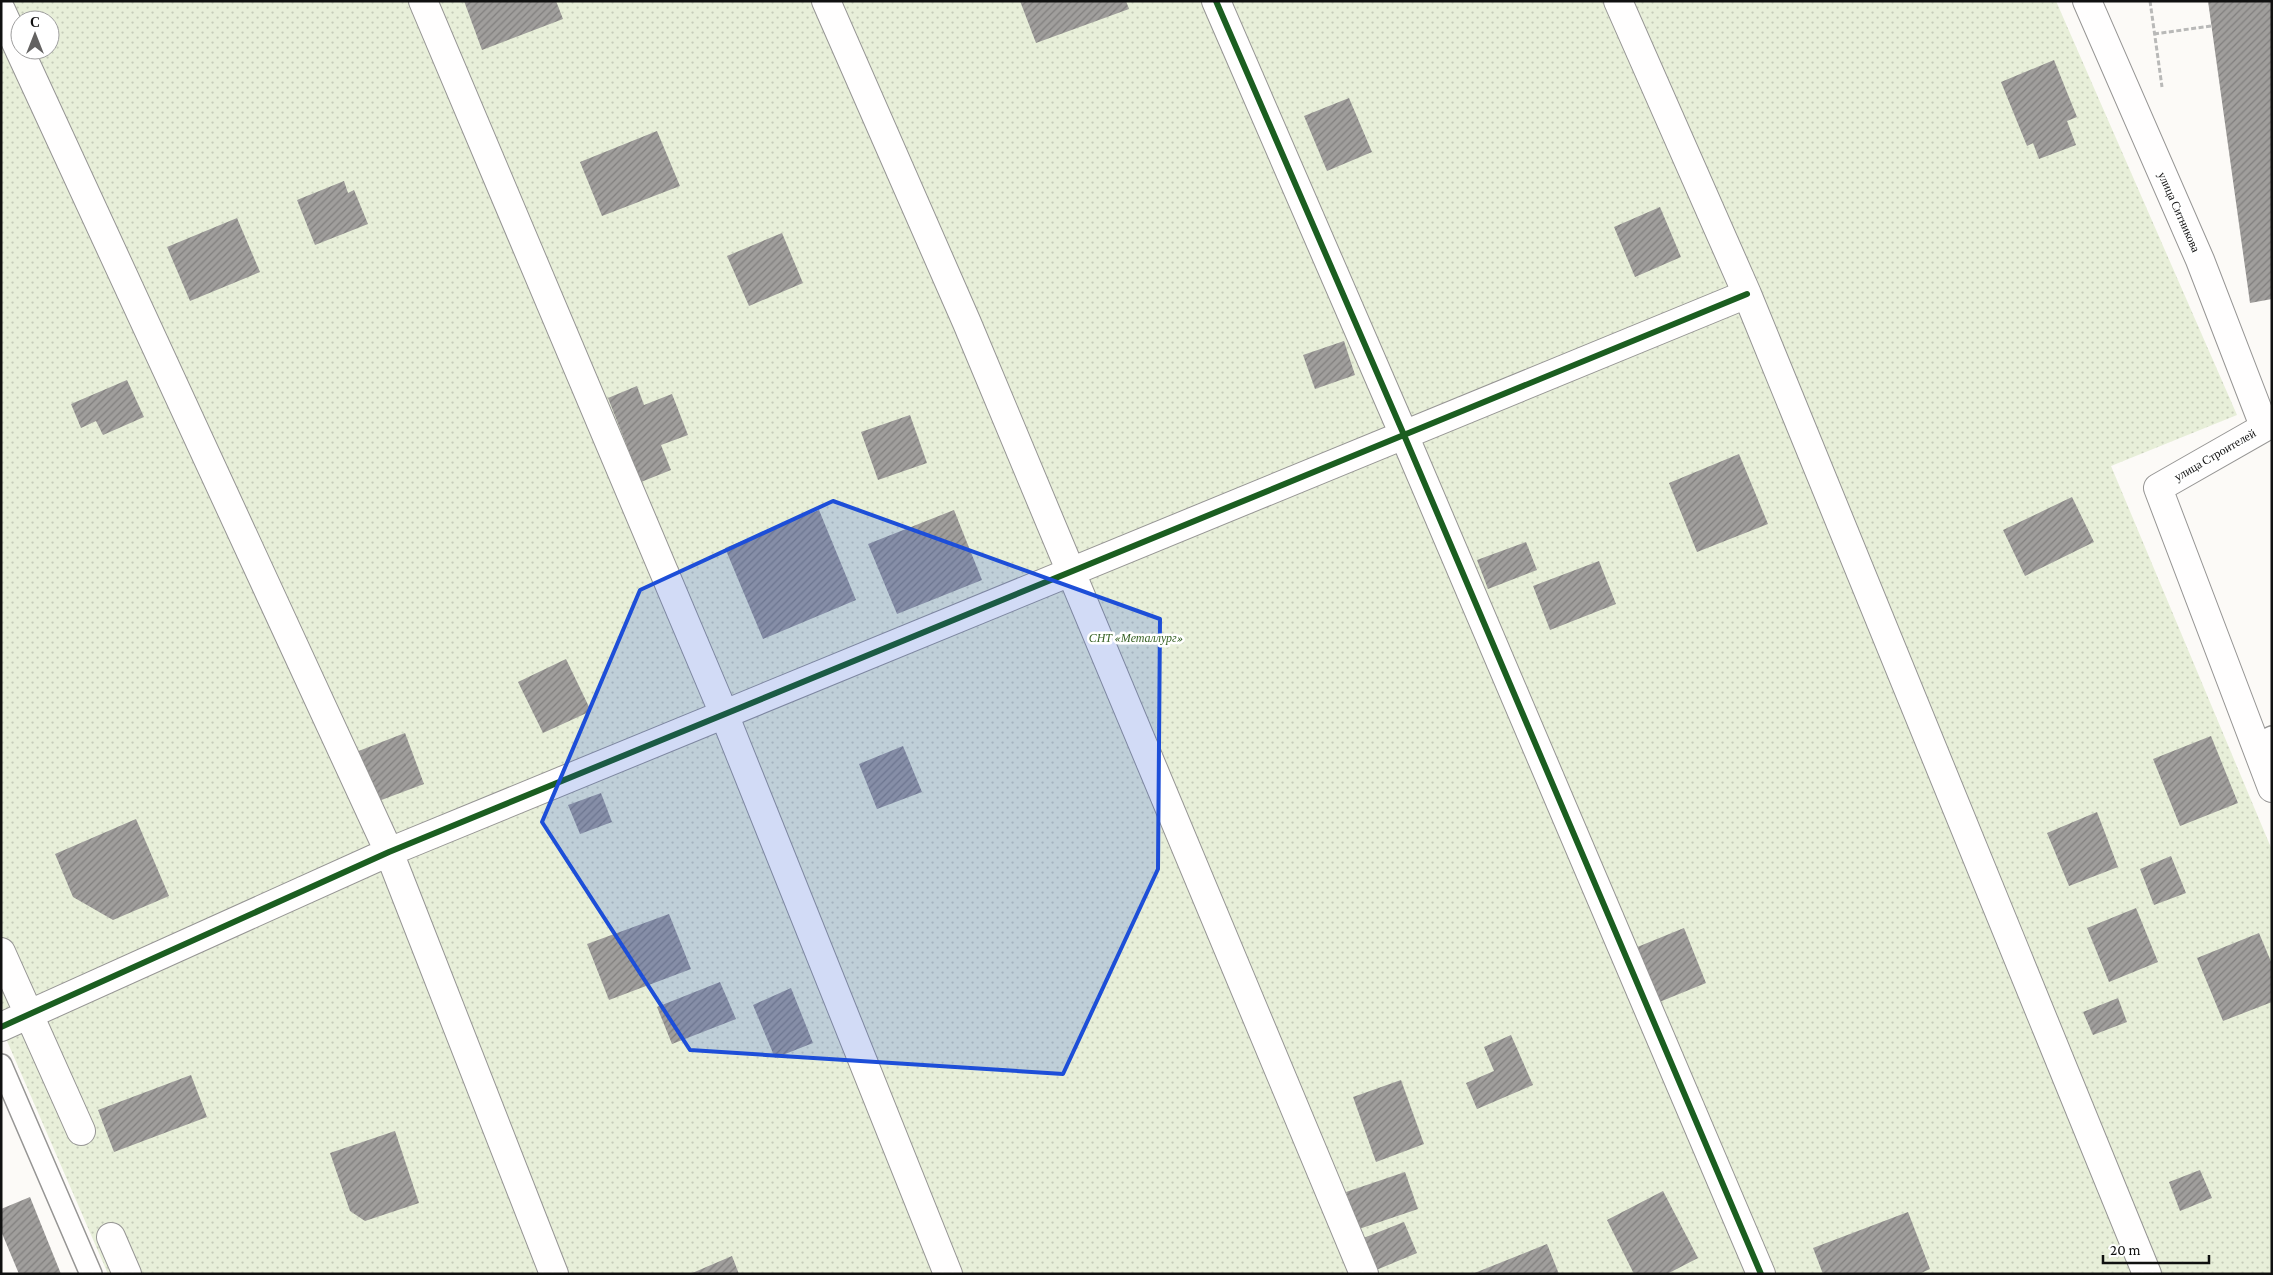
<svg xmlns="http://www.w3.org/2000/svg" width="2273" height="1275" font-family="'Crimson Pro',serif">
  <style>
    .garden { fill: url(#garden-dots); fill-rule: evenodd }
    .building { fill: url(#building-hatch) }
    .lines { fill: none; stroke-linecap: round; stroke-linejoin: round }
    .lane-casing { stroke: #969594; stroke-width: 24 }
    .street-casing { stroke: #969594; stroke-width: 30 }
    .path { stroke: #b9b9b8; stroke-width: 3; stroke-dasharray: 5 2.5; stroke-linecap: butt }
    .lane { stroke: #fffefe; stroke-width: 21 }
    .street { stroke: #fffefe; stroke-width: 28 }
    .cycleway-casing { stroke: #fff; stroke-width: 9 }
    .cycleway { stroke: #1b5e20; stroke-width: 6 }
    .marked { fill: #1d4ed8; fill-opacity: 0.2; stroke: #1d4ed8; stroke-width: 4; stroke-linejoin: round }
    .labels { text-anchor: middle; stroke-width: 5; stroke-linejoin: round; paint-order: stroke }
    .street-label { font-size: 12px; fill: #101010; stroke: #fff }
    .park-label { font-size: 12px; font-style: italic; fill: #386326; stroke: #fff }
  </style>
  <defs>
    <pattern id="garden-dots" width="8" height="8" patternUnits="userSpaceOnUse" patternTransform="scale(1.25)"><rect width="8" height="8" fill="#e8efd9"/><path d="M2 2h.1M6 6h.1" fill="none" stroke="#c6ccb9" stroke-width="1.8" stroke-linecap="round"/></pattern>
    <pattern id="building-hatch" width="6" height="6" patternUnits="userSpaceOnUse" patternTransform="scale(1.25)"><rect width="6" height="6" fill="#a09e9c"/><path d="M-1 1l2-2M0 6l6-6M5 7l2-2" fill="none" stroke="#817f7e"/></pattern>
  </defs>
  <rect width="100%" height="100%" fill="#fcfaf7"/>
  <path class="garden" d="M 1,1 L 2056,1 L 2237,415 L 2111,466 L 2272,850 L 2272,1274 L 108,1274 L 1,1027 ZM 20,20 L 50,20 L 50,50 L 20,50 Z"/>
  <path class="building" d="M 464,1 L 556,1 L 563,19 L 482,50 Z
    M 1020,1 L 1126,1 L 1129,9 L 1036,43 Z
    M 2208,1 L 2272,1 L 2272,299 L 2250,303 Z
    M 2054,60 L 2077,117 L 2067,121 L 2076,145 L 2039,159 L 2033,143 L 2027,146 L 2001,82 Z
    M 1349,98 L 1372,152 L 1327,171 L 1304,116 Z
    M 657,131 L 680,186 L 602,216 L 580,162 Z
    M 344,181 L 348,193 L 354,190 L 368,224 L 315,245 L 297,200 Z
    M 1660,207 L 1681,257 L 1635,277 L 1614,227 Z
    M 237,218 L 260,272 L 190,301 L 167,247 Z
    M 782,233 L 803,283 L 749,306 L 727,256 Z
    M 1344,341 L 1355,375 L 1315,389 L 1303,355 Z
    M 127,380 L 144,417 L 103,435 L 96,421 L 81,428 L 71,404 Z
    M 637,386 L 644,405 L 672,394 L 688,435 L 661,445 L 671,470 L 641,482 L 608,398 Z
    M 910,415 L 927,463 L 878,480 L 861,432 Z
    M 1739,454 L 1768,524 L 1697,552 L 1669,483 Z
    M 2072,497 L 2094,542 L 2025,576 L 2003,530 Z
    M 819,510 L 856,600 L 763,639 L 725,548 Z
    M 954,510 L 982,580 L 897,614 L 868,544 Z
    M 1526,542 L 1537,570 L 1488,589 L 1477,560 Z
    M 1599,561 L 1616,604 L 1550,630 L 1533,586 Z
    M 566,659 L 591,711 L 543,733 L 518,682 Z
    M 405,733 L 424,784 L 376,802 L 356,752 Z
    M 2211,736 L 2238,803 L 2180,826 L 2153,759 Z
    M 903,746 L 922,792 L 877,809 L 859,764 Z
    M 601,793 L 612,822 L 580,834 L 568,805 Z
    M 2097,812 L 2118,867 L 2069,886 L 2047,833 Z
    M 136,819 L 169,896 L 113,920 L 73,897 L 55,854 Z
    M 2171,856 L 2186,893 L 2154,905 L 2140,869 Z
    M 2136,908 L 2158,962 L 2109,982 L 2087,928 Z
    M 669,914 L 691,969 L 609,1000 L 587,944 Z
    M 1684,928 L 1706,983 L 1652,1005 L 1630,950 Z
    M 2259,933 L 2272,964 L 2272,1002 L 2223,1021 L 2197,958 Z
    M 720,982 L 736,1019 L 672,1044 L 657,1007 Z
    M 791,988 L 813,1043 L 775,1058 L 753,1005 Z
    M 2118,998 L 2127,1022 L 2093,1035 L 2083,1012 Z
    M 1511,1035 L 1533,1085 L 1477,1109 L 1466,1083 L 1494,1071 L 1484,1047 Z
    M 191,1075 L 207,1117 L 114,1152 L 98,1110 Z
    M 1401,1080 L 1424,1144 L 1376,1162 L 1353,1097 Z
    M 395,1131 L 419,1203 L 365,1221 L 350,1211 L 330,1153 Z
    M 2200,1170 L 2212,1198 L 2180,1211 L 2169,1182 Z
    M 1405,1172 L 1418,1209 L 1359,1229 L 1346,1192 Z
    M 1663,1191 L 1698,1258 L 1667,1274 L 1634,1274 L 1607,1220 Z
    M 30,1197 L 61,1274 L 19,1274 L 1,1231 L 1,1209 Z
    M 1908,1212 L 1930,1269 L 1919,1274 L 1823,1274 L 1813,1248 Z
    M 1404,1222 L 1417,1253 L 1369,1273 L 1356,1241 Z
    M 1547,1244 L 1559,1274 L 1472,1274 Z
    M 732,1256 L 739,1274 L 690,1274 Z"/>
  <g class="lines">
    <g class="lane-casing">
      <path id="lane" d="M 2255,745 L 2272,737
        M 1,1065 L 91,1274"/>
    </g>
    <g class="street-casing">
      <path id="street" d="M 423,1 L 724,714 L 948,1274
        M 826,1 L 967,323 L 1364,1274
        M 1216,1 L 1404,435 L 1761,1274
        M 1618,1 L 1747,294 L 2147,1274
        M 2087,1 L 2200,260 L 2264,426
        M 1,10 L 389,852 L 554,1274
        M 2272,423 L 2158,488 L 2272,788
        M 1,952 L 81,1131
        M 1,1027 L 389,852 L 1747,294
        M 111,1237 L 127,1274"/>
    </g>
    <path class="path" d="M 2150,1 L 2162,87
      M 2154,34 L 2211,26"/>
    <use href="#lane" class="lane"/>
    <use href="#street" class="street"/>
    <g class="cycleway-casing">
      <path id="cycleway" d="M 1216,1 L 1404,435 L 1761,1274
        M 1,1027 L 389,852 L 1747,294"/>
    </g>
    <use href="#cycleway" class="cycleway"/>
  </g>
  <path class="marked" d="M 833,501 L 1160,619 L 1158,869 L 1063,1074 L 690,1050 L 542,822 L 640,590 Z"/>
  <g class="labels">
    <g class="street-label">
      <text transform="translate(2179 212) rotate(66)" y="4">улица Ситникова</text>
      <text transform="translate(2215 455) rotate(-30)" y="4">улица Строителей</text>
    </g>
    <g class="park-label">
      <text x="1136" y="642">СНТ «Металлург»</text>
    </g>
  </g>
  <rect width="2273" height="1275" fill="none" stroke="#101010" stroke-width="5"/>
  <g transform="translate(35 35)"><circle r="24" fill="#ffffff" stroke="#9f9f9f"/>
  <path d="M0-4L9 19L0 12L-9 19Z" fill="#636261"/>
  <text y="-8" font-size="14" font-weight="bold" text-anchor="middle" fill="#101010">С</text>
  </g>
  <path d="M2103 1255v8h106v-8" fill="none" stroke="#101010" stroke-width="2.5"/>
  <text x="2110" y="1255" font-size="15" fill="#101010" stroke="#ffffff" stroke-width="4" paint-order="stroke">20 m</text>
</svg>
